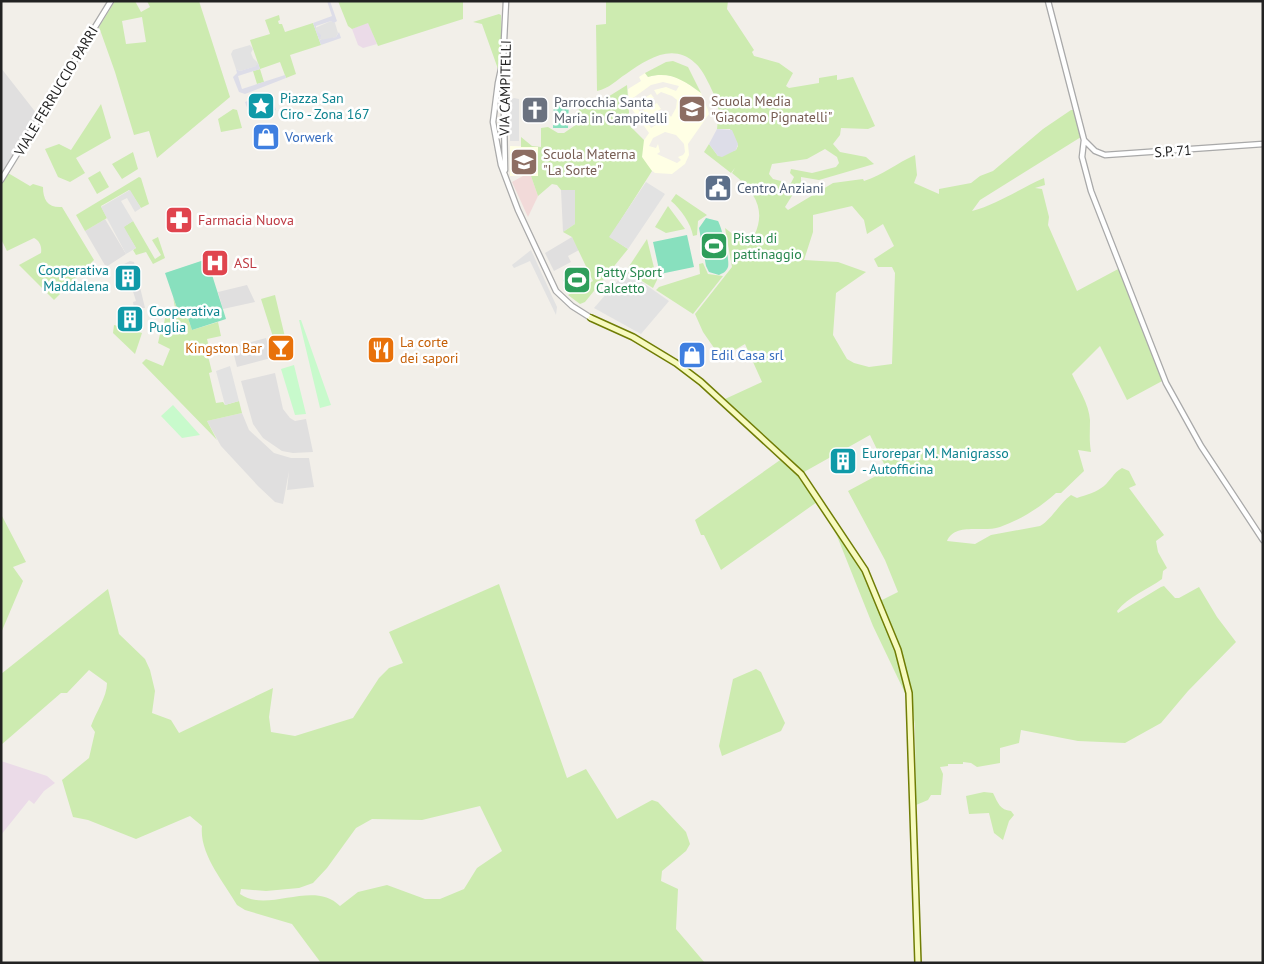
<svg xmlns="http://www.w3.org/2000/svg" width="1264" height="964" font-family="'PT Sans',sans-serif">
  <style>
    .residential { fill: #e0dfdf }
    .commercial { fill: #f2dad9 }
    .industrial { fill: #ebdbe8 }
    .education { fill: #ffffe5; fill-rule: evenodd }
    .grass { fill: #cdebb0; fill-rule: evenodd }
    .park { fill: #c8facc }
    .pitch { fill: #88e0be }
    .parking { fill: #e2e2e2 }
    .plaza { fill: #dddde8 }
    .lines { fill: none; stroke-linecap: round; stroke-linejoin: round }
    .tertiary-casing { stroke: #a9a9a9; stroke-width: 7 }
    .secondary-casing { stroke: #707d05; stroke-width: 8 }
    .tertiary { stroke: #fff; stroke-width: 4.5 }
    .secondary { stroke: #f7fabf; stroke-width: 5 }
    .labels { text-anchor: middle; stroke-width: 5; stroke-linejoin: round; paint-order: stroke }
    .street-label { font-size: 14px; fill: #222; stroke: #fff }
    .culture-label { font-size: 14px; fill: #0d838f; stroke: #fff; text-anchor: start }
    .education-label { font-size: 14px; fill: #785e54; stroke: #fff; text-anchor: start }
    .worship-label { font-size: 14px; fill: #5b616d; stroke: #fff; text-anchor: start }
    .shop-label { font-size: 14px; fill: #366cbe; stroke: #fff; text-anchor: start }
    .service-label { font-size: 14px; fill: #4e5e75; stroke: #fff; text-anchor: start }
    .health-label { font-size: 14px; fill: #be3a42; stroke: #fff; text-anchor: start }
    .leisure-label { font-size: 14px; fill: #27864d; stroke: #fff; text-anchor: start }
    .food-label { font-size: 14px; fill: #c56008; stroke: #fff; text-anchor: start }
  </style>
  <rect width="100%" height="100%" fill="#f2efe9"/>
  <path class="residential" d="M 1,68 L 37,114 L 1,175 Z
    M 561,190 L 575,190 L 575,224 L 563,232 Z
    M 105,219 L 126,254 L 106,267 L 85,231 Z
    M 572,237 L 579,250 L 568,256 L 571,262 L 554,271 L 545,253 Z
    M 130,261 L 134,262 L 145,308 L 134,308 L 133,302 L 136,301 L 130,282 L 133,281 L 132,274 L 128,272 L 128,267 L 121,268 L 120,266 Z
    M 247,285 L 255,302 L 223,309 L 218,292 Z
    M 266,338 L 271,358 L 237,367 L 232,347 Z
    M 275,373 L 283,409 L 290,418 L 295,421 L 306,419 L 313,452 L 293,453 L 282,451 L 263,438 L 253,424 L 241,381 Z
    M 242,413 L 249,430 L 274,453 L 291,458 L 309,458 L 314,487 L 287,490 L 289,471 L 283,504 L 275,502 L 258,486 L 221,446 L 207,421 Z"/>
  <path class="commercial" d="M 523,176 L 531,176 L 538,196 L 528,217 L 512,182 Z"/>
  <path class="industrial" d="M 368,22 L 377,44 L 363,48 L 358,45 L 352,29 Z
    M 1,761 L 47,776 L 55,783 L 44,791 L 34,804 L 29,800 L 1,835 Z"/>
  <path class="education" d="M 645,73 L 648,77 L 661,74 L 680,78 L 701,93 L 708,110 L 709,114 L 688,144 L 689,155 L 685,164 L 672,174 L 655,173 L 647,167 L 642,157 L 642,143 L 649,133 L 629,105 L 628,89 L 641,81 L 639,77 ZM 663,82 L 679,86 L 676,91 L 666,87 L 654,90 L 657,95 L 661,92 L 672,96 L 677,100 L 676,108 L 671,117 L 667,112 L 664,113 L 665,116 L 661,119 L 662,121 L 651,128 L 648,122 L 650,120 L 648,117 L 661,109 L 657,103 L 640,112 L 637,108 L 654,98 L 651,94 L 636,103 L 633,98 L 651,85 ZM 665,132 L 676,135 L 684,144 L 685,152 L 683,155 L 678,157 L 681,160 L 677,163 L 657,154 L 660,152 L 658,144 L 656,148 L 649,146 L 653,138 Z
    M 510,146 L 538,147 L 538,176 L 510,176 Z"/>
  <path class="grass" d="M 115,1 L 135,1 L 141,12 L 150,7 L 147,1 L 199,1 L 230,97 L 157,158 L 149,131 L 134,135 L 115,72 L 99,27 ZM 142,17 L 146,42 L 126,44 L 122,21 Z
    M 338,1 L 463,1 L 463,19 L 378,46 L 368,23 L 352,29 L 348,26 Z
    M 606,1 L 728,1 L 727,9 L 754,50 L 752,52 L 754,56 L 779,63 L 793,73 L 786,86 L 789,88 L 819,83 L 819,78 L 837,75 L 837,80 L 853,77 L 875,126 L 868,129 L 841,128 L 840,135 L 833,144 L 840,152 L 866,157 L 874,164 L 819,180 L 801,177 L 801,185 L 789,187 L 788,191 L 793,194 L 785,207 L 788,210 L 833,183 L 863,179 L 864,181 C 883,175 897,163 915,155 L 917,175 L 914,183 L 939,194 L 939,189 L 971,183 L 980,176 L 993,171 L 1043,129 L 1071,110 L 1075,110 L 1081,137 L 980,200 L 972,211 C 998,204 1019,189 1044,178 L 1045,185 L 1035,188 L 1042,189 L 1049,217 L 1048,225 L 1077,291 L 1120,268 L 1164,380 L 1127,400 L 1100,346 L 1072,374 C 1078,388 1089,404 1090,420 C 1090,431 1089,440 1091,452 L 1078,450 L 1084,471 L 1061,493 L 1056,493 C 1039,508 1022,519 1000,527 C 984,533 955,522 947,541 L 975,544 L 991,535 L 1040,526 C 1051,520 1059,504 1071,495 L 1077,498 C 1086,495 1097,492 1104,486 C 1111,480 1113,473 1122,468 L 1129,471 L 1136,485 L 1129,488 L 1164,535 L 1156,541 L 1158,552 L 1167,568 L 1163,571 L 1162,579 C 1147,590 1129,596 1117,611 L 1118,613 L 1161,587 L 1164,586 L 1175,598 L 1179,598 L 1199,587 L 1217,617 L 1236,642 L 1188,691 L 1161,723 L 1125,743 L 1078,741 L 1021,730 L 1019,743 L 1000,748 L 1000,763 L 977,767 L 971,763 L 963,762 L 963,764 L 948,764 L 948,766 L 940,767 L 943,774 L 941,795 L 931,795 L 928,800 L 916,805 L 915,726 L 909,685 L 880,601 L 898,592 L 885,560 L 848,491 L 887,470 L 870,435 L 804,472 L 725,399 L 762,382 L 745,344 L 721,358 L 703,332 L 695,314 L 732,267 L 725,228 L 748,246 L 733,266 C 763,231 773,205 732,173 L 735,168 L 731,173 L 704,152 L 709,144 L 718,156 L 736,150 L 738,146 L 730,129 L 717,129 L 719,110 L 716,104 L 718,103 C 713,93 704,70 695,63 C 673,42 647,59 626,74 C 615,81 610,88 597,91 L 596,25 L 606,24 ZM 825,149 L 837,157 L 839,163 L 836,167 L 812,173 L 791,169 L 790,173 L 794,177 L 791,183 L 783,185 L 781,181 L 773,179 L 769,174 L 772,164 L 807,159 ZM 852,206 L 864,220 L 867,234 L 883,224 L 894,246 L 874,259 L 878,267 L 892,267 L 895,273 L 892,364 L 869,367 L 854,363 L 847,359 L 833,335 L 836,293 L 866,272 L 838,262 L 804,260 L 813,232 L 813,215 Z
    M 499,14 L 501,15 L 502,43 L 498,69 L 482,24 L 473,22 Z
    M 279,15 L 280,20 L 278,21 L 279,24 L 282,24 L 285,32 L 313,23 L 321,45 L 290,55 L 296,74 L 286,78 L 280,62 L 260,69 L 264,82 L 257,84 L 253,71 L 260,69 L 250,40 L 270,34 L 265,20 Z
    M 673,61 L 688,67 L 701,93 C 683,80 670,71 648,77 L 645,73 L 666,62 Z
    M 627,85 L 630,126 L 644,140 L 642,157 L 652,171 L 610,237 L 628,249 L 585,302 L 580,304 L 568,295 L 593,281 L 572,237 L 563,232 L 575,224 L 575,190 L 561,190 L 557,185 L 552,184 L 538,196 L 531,176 L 538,176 L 538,147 L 521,147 L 521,137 L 532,146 L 541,147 L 541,128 L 548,127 L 558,133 L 564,133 L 577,124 L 580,100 L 603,100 Z
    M 101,104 L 111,138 L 76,158 L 85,173 L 70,182 L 58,177 L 45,149 L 59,144 L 71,150 Z
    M 233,109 L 237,110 L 242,128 L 221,132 L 218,119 Z
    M 133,152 L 138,169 L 122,179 L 112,164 Z
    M 100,171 L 109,187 L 97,194 L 88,178 Z
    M 8,173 L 30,186 L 33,184 L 43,187 C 43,200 48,208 62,207 L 94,260 L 54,300 L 19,265 L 41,253 C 42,247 40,241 34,238 L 7,251 L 1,239 L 1,184 Z
    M 139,177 L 141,178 L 149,204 L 141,208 L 129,190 L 101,206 L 107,218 L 85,231 L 76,215 Z
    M 676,194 L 707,215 L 698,221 L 697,235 L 693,236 C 691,224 681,209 671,201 Z
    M 668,206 L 685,229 L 666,233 L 655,227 Z
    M 133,221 L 155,259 L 161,255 L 152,240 L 158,237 L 165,258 L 153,264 L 146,252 L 136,255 L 133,250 L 136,248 L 123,227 Z
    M 647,239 L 657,280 L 653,288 L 626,271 Z
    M 703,263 L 708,274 L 723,276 L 693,314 L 656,290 L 659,287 L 700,274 L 699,264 Z
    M 275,295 L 290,358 L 280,359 L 261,299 Z
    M 173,297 L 179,314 L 186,312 L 192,330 L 218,322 L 221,336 L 207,339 L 211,355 L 208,356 L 212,372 L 209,373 L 216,403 L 223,402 L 225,405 L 239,401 L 242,413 L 207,421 L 217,440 L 142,363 L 146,359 L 163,366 L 170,349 L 158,343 L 160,334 L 162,334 L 165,318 L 177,318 Z
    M 114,325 L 142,333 L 135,354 L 113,333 Z
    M 783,458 C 793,468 805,479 815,491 C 855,545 890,625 907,690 L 905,693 L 873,626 L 837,536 L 817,502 L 721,570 L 704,535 L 701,535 L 695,520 Z
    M 2,516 L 26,562 L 13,567 L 23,581 L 1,633 Z
    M 499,584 L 567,778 L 586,769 L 617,819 L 652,800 L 658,802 L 686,832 L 690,844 L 686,851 L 662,871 L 661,881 L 678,889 L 676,929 L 705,963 L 321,963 L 292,924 L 245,910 L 237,905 C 224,882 199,854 202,826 L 190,816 L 136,839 L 88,820 L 73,817 L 62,780 L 89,758 L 95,732 L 91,726 C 96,712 107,697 107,683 L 89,670 L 67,693 L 61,693 L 1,745 L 1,674 L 108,589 L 119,634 L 145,659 L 150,670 L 155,691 L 152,713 L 171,720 L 179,733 L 273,688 L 269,717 L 271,732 L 295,736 L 353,718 L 379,678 L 389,668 L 403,663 L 389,632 ZM 480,806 L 502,851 L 477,868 L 464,889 L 440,899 L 425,899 L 387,885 L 358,892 L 340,906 C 313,879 268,914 240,894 L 241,889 L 266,891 L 299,888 L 313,883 L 327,868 L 356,828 L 372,819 L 422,820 Z
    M 756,669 L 761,672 L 785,723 L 781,731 L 722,756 L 719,746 L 733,679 Z
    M 984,792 L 993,793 C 998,803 1000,810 1011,811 L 1014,815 L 1009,821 L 1003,840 L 994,833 L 989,813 L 969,814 L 966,796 Z"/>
  <path class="park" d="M 299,320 L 301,320 L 331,405 L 320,408 Z
    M 294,365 L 306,414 L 295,415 L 281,369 Z
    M 173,405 L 200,435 L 182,438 L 161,416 Z"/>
  <path class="pitch" d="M 554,100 L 569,100 L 568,128 L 553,128 Z
    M 706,218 L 718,221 C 722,228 730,260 728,267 C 726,272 723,273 719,275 L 709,272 L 706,266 L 699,228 Z
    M 687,235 L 694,267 L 660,274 L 653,242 Z
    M 207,259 L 226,319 L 192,330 L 186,312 L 179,314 L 165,273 Z
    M 585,269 L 591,280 L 569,292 L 563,280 Z"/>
  <path class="parking" d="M 331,21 L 335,23 L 338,33 L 336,37 L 321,41 L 315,28 Z
    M 250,45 L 253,49 L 251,53 L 253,58 L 258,63 L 257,66 L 240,71 L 236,69 L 231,54 L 233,50 Z
    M 514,98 L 519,99 L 519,141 L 510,141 L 510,100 Z
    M 646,182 L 665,194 L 628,249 L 609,237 Z
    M 130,190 L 141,208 L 135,212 L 127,198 L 121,201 L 133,221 L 124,227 L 136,248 L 126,254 L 101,207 Z
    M 531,250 L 557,307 L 556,315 L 530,261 L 514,268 L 512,265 Z
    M 626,271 L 669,301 L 641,334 L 594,308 Z
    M 230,366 L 239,401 L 225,405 L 216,371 Z"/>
  <path class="plaza" d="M 327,1 L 330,1 L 337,21 L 334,23 L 331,21 L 316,26 L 316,30 L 321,35 L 320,40 L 336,37 L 339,32 L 341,38 L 321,45 L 313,23 L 332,16 Z
    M 258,63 L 260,69 L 238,76 L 242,89 L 285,75 L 286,78 L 245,94 L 239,92 L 233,77 L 237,73 L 236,69 L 240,71 L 256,66 Z
    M 270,92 L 276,110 L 251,118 L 245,102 Z
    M 717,129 L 732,130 L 738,144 L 736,150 L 722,157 L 718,156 L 709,144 Z"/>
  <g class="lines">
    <g class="tertiary-casing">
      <path id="tertiary" d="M 1048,1 L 1084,140 L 1095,151 L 1105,155 L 1263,144
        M 503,60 L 498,83 L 493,122 L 501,165 L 518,210 L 556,291 L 572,306 L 591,318
        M 1084,140 L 1082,157 L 1091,191 L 1166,383 L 1201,446 L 1263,540
        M 505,170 L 503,60 L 506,1
        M 1,180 L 111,1"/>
    </g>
    <g class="secondary-casing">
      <path id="secondary" d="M 591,318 L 633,337 L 676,363 L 701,382 L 801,474 L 865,570 L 898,650 L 909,693 L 918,963"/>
    </g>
    <use href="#tertiary" class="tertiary"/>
    <use href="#secondary" class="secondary"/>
  </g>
  <defs>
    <g id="sight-square" transform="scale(1.4375)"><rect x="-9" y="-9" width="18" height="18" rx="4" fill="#0f9aa8" stroke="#fff"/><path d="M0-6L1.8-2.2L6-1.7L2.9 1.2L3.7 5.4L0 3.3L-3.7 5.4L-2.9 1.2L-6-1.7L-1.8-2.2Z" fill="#fff"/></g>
    <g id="school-square" transform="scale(1.4375)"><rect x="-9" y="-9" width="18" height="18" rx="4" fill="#8d6e63" stroke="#fff"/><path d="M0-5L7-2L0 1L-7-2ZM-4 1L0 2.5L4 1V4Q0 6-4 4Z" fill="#fff"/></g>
    <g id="church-square" transform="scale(1.4375)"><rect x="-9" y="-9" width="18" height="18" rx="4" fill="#6b7280" stroke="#fff"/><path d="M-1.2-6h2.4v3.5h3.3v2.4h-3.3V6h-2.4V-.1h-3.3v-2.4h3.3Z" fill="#fff"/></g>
    <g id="shop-square" transform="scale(1.4375)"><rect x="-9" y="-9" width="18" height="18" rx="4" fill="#3f7fe0" stroke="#fff"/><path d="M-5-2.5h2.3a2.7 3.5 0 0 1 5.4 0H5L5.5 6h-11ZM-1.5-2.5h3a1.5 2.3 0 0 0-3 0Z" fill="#fff"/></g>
    <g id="civic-square" transform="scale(1.4375)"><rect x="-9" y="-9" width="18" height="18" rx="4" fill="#5c6f8a" stroke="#fff"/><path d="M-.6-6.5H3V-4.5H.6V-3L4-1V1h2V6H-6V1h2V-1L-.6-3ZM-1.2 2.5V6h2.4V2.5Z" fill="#fff"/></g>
    <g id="pharmacy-square" transform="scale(1.4375)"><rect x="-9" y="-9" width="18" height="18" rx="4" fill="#e0444e" stroke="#fff"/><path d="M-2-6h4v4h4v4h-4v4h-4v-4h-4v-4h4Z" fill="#fff"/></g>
    <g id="stadium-square" transform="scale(1.4375)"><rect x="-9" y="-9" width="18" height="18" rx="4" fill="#2e9e5b" stroke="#fff"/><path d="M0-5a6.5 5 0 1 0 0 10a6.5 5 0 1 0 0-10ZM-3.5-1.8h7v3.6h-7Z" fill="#fff"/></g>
    <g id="hospital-square" transform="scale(1.4375)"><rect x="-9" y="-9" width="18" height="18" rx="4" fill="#e0444e" stroke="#fff"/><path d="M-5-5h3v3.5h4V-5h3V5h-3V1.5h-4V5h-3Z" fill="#fff"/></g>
    <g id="building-square" transform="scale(1.4375)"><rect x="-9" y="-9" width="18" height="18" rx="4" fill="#0f9aa8" stroke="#fff"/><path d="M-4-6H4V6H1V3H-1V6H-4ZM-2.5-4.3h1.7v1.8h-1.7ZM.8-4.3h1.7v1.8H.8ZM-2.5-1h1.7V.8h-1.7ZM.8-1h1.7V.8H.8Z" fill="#fff"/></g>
    <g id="bar-square" transform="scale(1.4375)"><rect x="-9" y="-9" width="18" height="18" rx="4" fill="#e8710a" stroke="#fff"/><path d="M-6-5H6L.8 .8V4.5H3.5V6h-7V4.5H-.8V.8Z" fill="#fff"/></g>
    <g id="restaurant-square" transform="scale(1.4375)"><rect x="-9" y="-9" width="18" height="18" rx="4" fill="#e8710a" stroke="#fff"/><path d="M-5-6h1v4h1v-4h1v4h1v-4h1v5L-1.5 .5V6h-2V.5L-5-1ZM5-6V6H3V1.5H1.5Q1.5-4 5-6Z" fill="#fff"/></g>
  </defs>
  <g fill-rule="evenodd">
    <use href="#sight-square" x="261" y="106"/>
    <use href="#school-square" x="692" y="109"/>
    <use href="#church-square" x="535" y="110"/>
    <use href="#shop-square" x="266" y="137"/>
    <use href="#school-square" x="524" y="162"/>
    <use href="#civic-square" x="718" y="188"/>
    <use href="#pharmacy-square" x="179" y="220"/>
    <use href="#stadium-square" x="714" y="246"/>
    <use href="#hospital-square" x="215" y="263"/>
    <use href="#building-square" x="128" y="278"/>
    <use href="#stadium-square" x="577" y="280"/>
    <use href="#building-square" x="130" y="319"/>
    <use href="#bar-square" x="281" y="348"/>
    <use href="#restaurant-square" x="381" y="350"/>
    <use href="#shop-square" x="692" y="355"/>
    <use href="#building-square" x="843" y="461"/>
  </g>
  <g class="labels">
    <g class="street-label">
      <text transform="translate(505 88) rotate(-89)" y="5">VIA CAMPITELLI</text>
      <text transform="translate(56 91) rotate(-59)" y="5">VIALE FERRUCCIO PARRI</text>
      <text transform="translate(1173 151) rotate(-4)" y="5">S.P. 71</text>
    </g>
    <g class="culture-label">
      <text x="280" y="103">Piazza San<tspan x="280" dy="16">Ciro - Zona 167</tspan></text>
      <text x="109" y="275" text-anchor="end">Cooperativa<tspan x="109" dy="16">Maddalena</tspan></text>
      <text x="149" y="316">Cooperativa<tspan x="149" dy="16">Puglia</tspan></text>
      <text x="862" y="458">Eurorepar M. Manigrasso<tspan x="862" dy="16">- Autofficina</tspan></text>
    </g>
    <g class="education-label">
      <text x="711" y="106">Scuola Media<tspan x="711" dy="16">"Giacomo Pignatelli"</tspan></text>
      <text x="543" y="159">Scuola Materna<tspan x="543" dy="16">"La Sorte"</tspan></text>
    </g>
    <g class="worship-label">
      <text x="554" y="107">Parrocchia Santa<tspan x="554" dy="16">Maria in Campitelli</tspan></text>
    </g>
    <g class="shop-label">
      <text x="285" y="142">Vorwerk</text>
      <text x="711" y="360">Edil Casa srl</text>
    </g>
    <g class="service-label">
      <text x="737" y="193">Centro Anziani</text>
    </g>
    <g class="health-label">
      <text x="198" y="225">Farmacia Nuova</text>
      <text x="234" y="268">ASL</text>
    </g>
    <g class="leisure-label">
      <text x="733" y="243">Pista di<tspan x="733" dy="16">pattinaggio</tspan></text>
      <text x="596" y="277">Patty Sport<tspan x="596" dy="16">Calcetto</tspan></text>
    </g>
    <g class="food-label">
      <text x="400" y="347">La corte<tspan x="400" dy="16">dei sapori</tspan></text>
      <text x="262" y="353" text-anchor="end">Kingston Bar</text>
    </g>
  </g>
  <rect width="1264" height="964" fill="none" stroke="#222222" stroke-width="5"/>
</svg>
